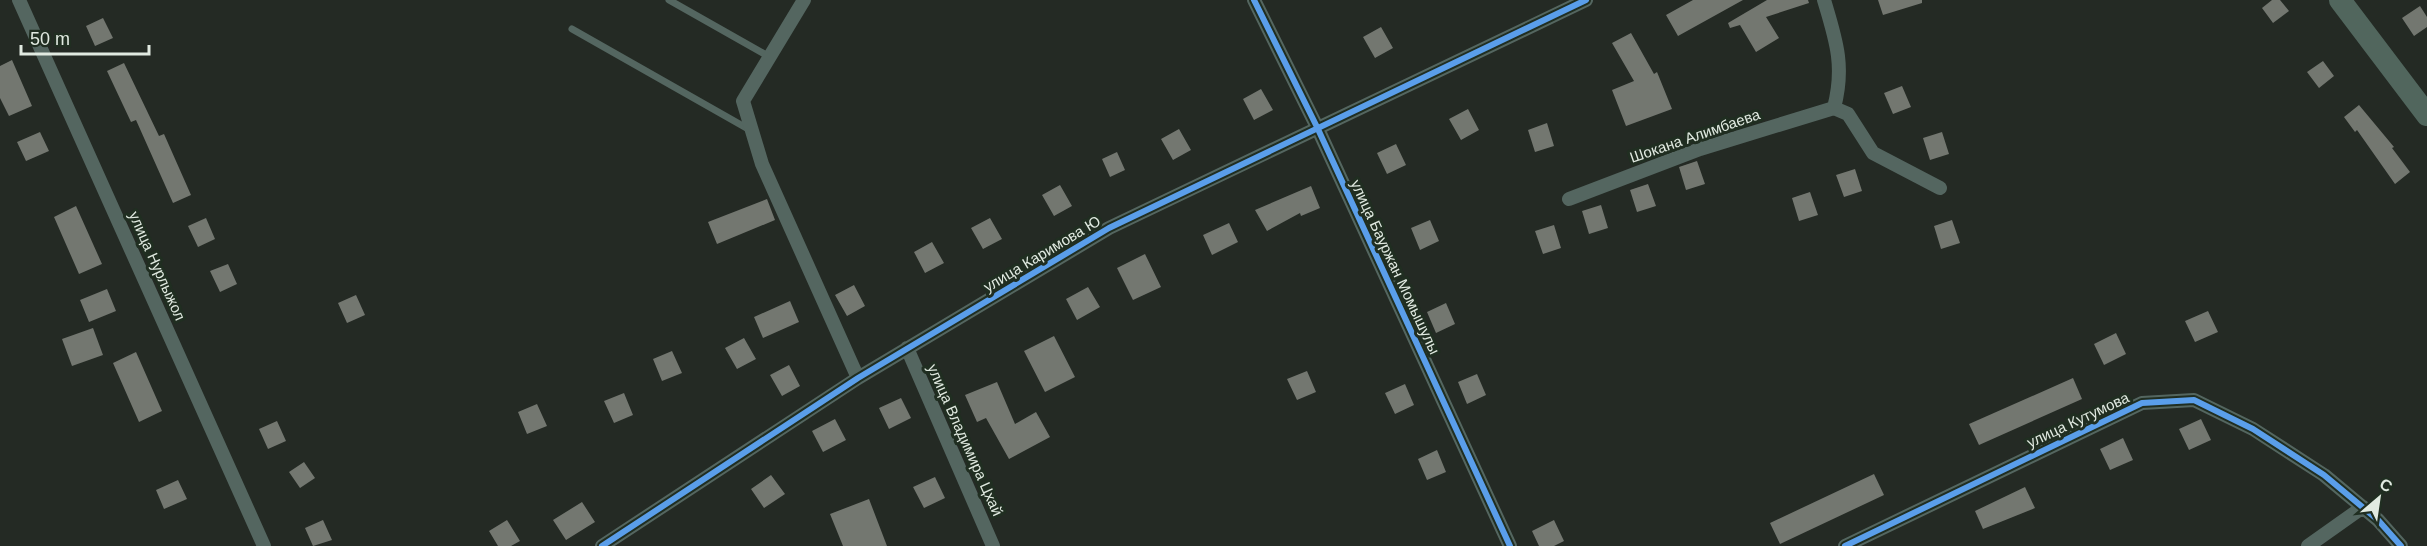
<svg xmlns="http://www.w3.org/2000/svg" width="2427" height="546" font-family="Arial,sans-serif">
  <style>
    .building { fill: #737770 }
    .lines { fill: none; stroke-linecap: round; stroke-linejoin: round }
    .lane { stroke: #546660; stroke-width: 7 }
    .street { stroke: #546660; stroke-width: 14 }
    .primary { stroke: #51665d; stroke-width: 22 }
    .cycleway-casing { stroke: #202e21; stroke-width: 10 }
    .cycleway { stroke: #5a9eea; stroke-width: 6 }
    .labels { text-anchor: middle; stroke-width: 6; stroke-linejoin: round; paint-order: stroke }
    .street-label { font-size: 15px; fill: #e1eae1; stroke: #202e21 }
  </style>
  <rect width="100%" height="100%" fill="#242a24"/>
  <path class="building" d="M 1693,0 L 1743,0 L 1678,36 L 1666,15 Z
    M 1767,0 L 1808,0 L 1809,3 L 1766,17 L 1779,38 L 1756,52 L 1740,25 L 1730,28 L 1728,23 Z
    M 1878,0 L 1922,0 L 1922,3 L 1883,15 Z
    M 2272,0 L 2280,0 L 2289,11 L 2273,23 L 2262,8 Z
    M 2420,6 L 2427,17 L 2427,27 L 2414,36 L 2402,18 Z
    M 103,18 L 113,38 L 95,46 L 86,26 Z
    M 1381,27 L 1393,48 L 1375,58 L 1363,37 Z
    M 1631,33 L 1654,74 L 1657,72 L 1672,109 L 1626,126 L 1612,90 L 1634,81 L 1612,43 Z
    M 12,60 L 32,106 L 9,116 L 0,98 L 0,66 Z
    M 2323,61 L 2334,76 L 2319,88 L 2307,72 Z
    M 124,63 L 159,136 L 164,134 L 191,195 L 173,203 L 136,120 L 131,122 L 107,71 Z
    M 1902,86 L 1911,107 L 1893,114 L 1884,93 Z
    M 1261,89 L 1273,110 L 1254,120 L 1243,99 Z
    M 2359,105 L 2394,147 L 2392,148 L 2410,172 L 2395,184 L 2357,130 L 2355,132 L 2344,117 Z
    M 1468,109 L 1479,130 L 1461,140 L 1449,119 Z
    M 1547,123 L 1554,146 L 1535,152 L 1528,130 Z
    M 1179,129 L 1191,150 L 1173,160 L 1161,139 Z
    M 40,132 L 49,151 L 26,161 L 17,142 Z
    M 1942,132 L 1949,154 L 1930,160 L 1923,138 Z
    M 1396,144 L 1406,165 L 1387,174 L 1377,153 Z
    M 1117,152 L 1125,170 L 1110,177 L 1102,159 Z
    M 1697,161 L 1705,184 L 1686,190 L 1679,167 Z
    M 1855,169 L 1862,191 L 1844,197 L 1836,175 Z
    M 1648,184 L 1656,206 L 1637,212 L 1630,190 Z
    M 1060,185 L 1072,206 L 1054,216 L 1042,195 Z
    M 1311,186 L 1320,208 L 1301,216 L 1300,213 L 1267,231 L 1255,210 Z
    M 1810,192 L 1818,215 L 1799,221 L 1792,198 Z
    M 767,199 L 775,220 L 717,244 L 708,222 Z
    M 1601,205 L 1608,228 L 1589,234 L 1582,211 Z
    M 76,206 L 102,264 L 79,274 L 54,217 Z
    M 206,218 L 215,239 L 198,247 L 188,226 Z
    M 990,218 L 1002,239 L 983,249 L 971,228 Z
    M 1430,220 L 1439,241 L 1420,250 L 1411,228 Z
    M 1952,220 L 1960,243 L 1941,249 L 1934,226 Z
    M 1229,223 L 1238,242 L 1212,255 L 1203,235 Z
    M 1554,225 L 1561,248 L 1543,254 L 1535,231 Z
    M 932,242 L 944,263 L 925,273 L 914,252 Z
    M 1145,254 L 1161,287 L 1133,300 L 1117,268 Z
    M 228,264 L 237,284 L 220,292 L 210,271 Z
    M 854,285 L 865,306 L 847,316 L 835,295 Z
    M 1088,287 L 1100,307 L 1077,320 L 1066,299 Z
    M 107,289 L 116,311 L 89,322 L 80,300 Z
    M 356,295 L 365,315 L 347,323 L 338,303 Z
    M 790,301 L 799,322 L 763,338 L 754,317 Z
    M 1446,303 L 1455,324 L 1436,333 L 1427,312 Z
    M 2208,311 L 2218,332 L 2195,342 L 2185,321 Z
    M 93,328 L 103,355 L 72,366 L 62,339 Z
    M 2116,333 L 2126,354 L 2104,365 L 2094,344 Z
    M 1054,336 L 1075,377 L 1045,392 L 1024,351 Z
    M 744,338 L 756,359 L 737,369 L 725,348 Z
    M 672,351 L 682,373 L 662,381 L 653,359 Z
    M 136,352 L 162,411 L 139,422 L 113,363 Z
    M 789,365 L 800,386 L 782,396 L 770,375 Z
    M 1307,371 L 1316,392 L 1297,400 L 1287,379 Z
    M 1477,374 L 1486,395 L 1467,404 L 1458,382 Z
    M 2073,378 L 2082,399 L 1979,445 L 1969,424 Z
    M 997,382 L 1015,424 L 1036,412 L 1050,437 L 1009,459 L 986,418 L 977,422 L 965,395 Z
    M 1405,384 L 1414,405 L 1395,414 L 1385,393 Z
    M 624,393 L 633,415 L 614,423 L 604,401 Z
    M 901,398 L 911,418 L 889,429 L 879,408 Z
    M 537,404 L 547,426 L 527,434 L 518,412 Z
    M 835,419 L 846,440 L 823,452 L 812,431 Z
    M 2201,419 L 2211,440 L 2189,450 L 2179,429 Z
    M 277,421 L 286,441 L 268,449 L 259,429 Z
    M 2123,438 L 2133,460 L 2110,470 L 2100,449 Z
    M 1437,450 L 1446,472 L 1427,480 L 1418,459 Z
    M 304,462 L 315,478 L 300,488 L 289,472 Z
    M 1874,474 L 1884,495 L 1780,544 L 1770,523 Z
    M 771,475 L 785,494 L 764,508 L 751,489 Z
    M 935,477 L 945,498 L 924,508 L 913,487 Z
    M 178,480 L 187,499 L 164,509 L 156,490 Z
    M 2025,487 L 2035,508 L 1983,529 L 1975,511 Z
    M 869,499 L 887,546 L 843,546 L 830,514 Z
    M 582,502 L 595,522 L 566,540 L 553,520 Z
    M 323,520 L 332,540 L 313,546 L 305,528 Z
    M 507,520 L 520,541 L 511,546 L 498,546 L 489,531 Z
    M 1554,520 L 1564,541 L 1554,546 L 1539,546 L 1532,531 Z"/>
  <g class="lines">
    <path class="lane" d="M 669,0 L 768,56
      M 572,29 L 750,130"/>
    <path class="street" d="M 19,0 L 264,546
      M 804,0 L 743,101 L 762,164 L 858,378
      M 1254,0 L 1317,127 L 1510,546
      M 1834,108 L 1848,114 L 1873,153 L 1940,188
      M 1569,199 L 1700,149 L 1834,108 C 1845,66 1836,40 1824,0
      M 907,348 L 993,546
      M 602,546 L 858,378 L 1109,228 L 1586,0
      M 1845,546 L 2142,403 L 2194,400 L 2253,429 L 2324,475 L 2378,520 L 2401,546
      M 2308,546 L 2363,507"/>
    <path class="primary" d="M 2340,0 L 2427,115"/>
    <g class="cycleway-casing">
      <path id="cycleway" d="M 1254,0 L 1317,127 L 1510,546
        M 602,546 L 858,378 L 1109,228 L 1586,0
        M 1845,546 L 2142,403 L 2194,400 L 2253,429 L 2324,475 L 2378,520 L 2401,546"/>
    </g>
    <use href="#cycleway" class="cycleway"/>
  </g>
  <g class="labels">
    <g class="street-label">
      <text transform="translate(1695 136) rotate(-19)" y="5">Шокана Алимбаева</text>
      <text transform="translate(1042 254) rotate(-31)" y="5">улица Каримова Ю</text>
      <text transform="translate(157 266) rotate(66)" y="5">улица Нурлыжол</text>
      <text transform="translate(1395 267) rotate(65)" y="5">улица Бауржан Момышулы</text>
      <text transform="translate(2078 420) rotate(-25)" y="5">улица Кутумова</text>
      <text transform="translate(965 440) rotate(66)" y="5">улица Владимира Цхай</text>
    </g>
  </g>
  <g transform="translate(2379 498) rotate(29)" stroke="#202e21" stroke-width="4.5" paint-order="stroke">
  <path d="M0-4.5L10 22L0 15L-10 22Z" fill="#e1eae1"/>
  <text y="-9" font-size="16" font-weight="bold" text-anchor="middle" fill="#e1eae1">С</text>
  </g>
  <path d="M21 45v9h128v-9" fill="none" stroke="#e1eae1" stroke-width="3"/>
  <text x="30" y="45" font-size="18" fill="#e1eae1" stroke="#202e21" stroke-width="4.5" paint-order="stroke">50 m</text>
</svg>
